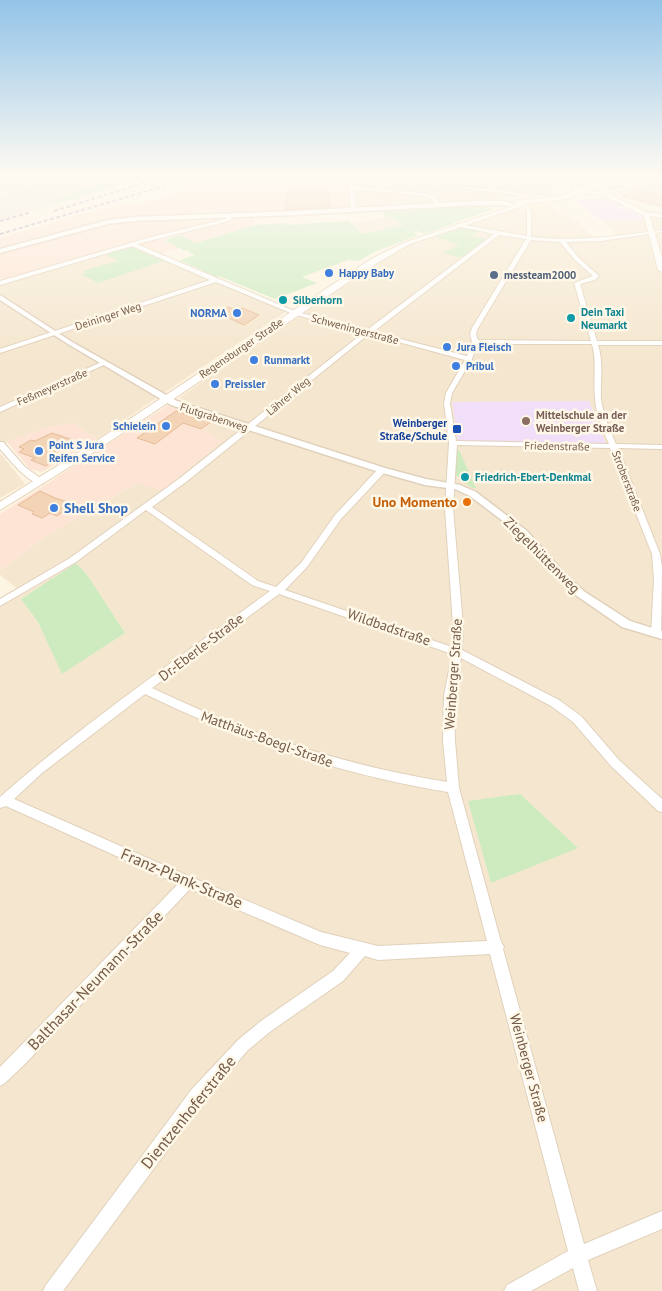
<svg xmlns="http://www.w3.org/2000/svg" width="662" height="1291" font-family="'PT Sans',sans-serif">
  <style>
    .residential { fill: #f5e7cf; fill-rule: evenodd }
    .commercial { fill: #fee4d4 }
    .industrial { fill: #ebe5dc }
    .education { fill: #f1def9 }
    .green { fill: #cdebbf }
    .building { fill: #f3d4b7; stroke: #e6bc97 }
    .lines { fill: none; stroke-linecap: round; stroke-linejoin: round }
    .minor-casing { stroke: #e1d1bc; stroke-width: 2 }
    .tertiary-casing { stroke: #e1d1bc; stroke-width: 3 }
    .secondary-casing { stroke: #e7d3ba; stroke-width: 2 }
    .minor { fill: #fff; fill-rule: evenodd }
    .tertiary { fill: #fff; fill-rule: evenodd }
    .secondary { fill: #fff; fill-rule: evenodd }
    .rail { stroke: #b8a0c6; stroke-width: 2; stroke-dasharray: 4 2.5; stroke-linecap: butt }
    .shop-dot { fill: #3f7fe0; stroke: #fff8e8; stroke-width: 2 }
    .service-dot { fill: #5c6f8a; stroke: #fff8e8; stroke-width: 2 }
    .culture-dot { fill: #0f9aa8; stroke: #fff8e8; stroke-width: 2 }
    .education-dot { fill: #8d6e63; stroke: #fff8e8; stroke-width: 2 }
    .transit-dot { fill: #1a4fb4; stroke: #fff8e8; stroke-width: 2 }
    .food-dot { fill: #e8710a; stroke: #fff8e8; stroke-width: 2 }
    .labels { text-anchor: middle; stroke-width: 5; stroke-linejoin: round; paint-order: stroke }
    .far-shop-label { font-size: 11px; font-weight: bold; fill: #366cbe; stroke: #fff8e8; text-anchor: start }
    .far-service-label { font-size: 11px; font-weight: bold; fill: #4e5e75; stroke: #fff8e8; text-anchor: start }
    .far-culture-label { font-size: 11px; font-weight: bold; fill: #0d838f; stroke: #fff8e8; text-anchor: start }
    .far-street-label { font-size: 11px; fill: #755b47; stroke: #fff8e8 }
    .far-education-label { font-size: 11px; font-weight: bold; fill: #785e54; stroke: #fff8e8; text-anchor: start }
    .far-transit-label { font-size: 11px; font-weight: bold; fill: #164399; stroke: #fff8e8; text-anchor: end }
    .food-label { font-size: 14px; font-weight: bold; fill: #c56008; stroke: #fff8e8; text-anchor: end }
    .shop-label { font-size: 14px; font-weight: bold; fill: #366cbe; stroke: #fff8e8; text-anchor: start }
    .street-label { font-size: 14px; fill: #755b47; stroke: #fff8e8 }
    .near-street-label { font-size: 16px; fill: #755b47; stroke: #fff8e8 }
  </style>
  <rect width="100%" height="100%" fill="#fdf4e1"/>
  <path class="residential" d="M 355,176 L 568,176 L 574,182 L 562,185 L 555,189 L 551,195 L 356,207 L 353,179 Z
    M 605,176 L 662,176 L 662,207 L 622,196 L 607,188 L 603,186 L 617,183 Z
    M 547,203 L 563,216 L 568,216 L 570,219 L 577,221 L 586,229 L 585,230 L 597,239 L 617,236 L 601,220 L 662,219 L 662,1291 L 0,1291 L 0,598 L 17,588 L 0,575 L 0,571 L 43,538 L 137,483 L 221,442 L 204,430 L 221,415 L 179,398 L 333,293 L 386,258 L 408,245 L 511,210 L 521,210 L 527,214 L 532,214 L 528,204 ZM 76,563 L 88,576 L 125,633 L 62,673 L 38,622 L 21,599 Z
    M 391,217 L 405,225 L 362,234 L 351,223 Z
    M 129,243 L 287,311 L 162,394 L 97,439 L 73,423 L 48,427 L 0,445 L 0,281 Z
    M 0,453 L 25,484 L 0,498 Z"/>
  <path class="commercial" d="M 249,176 L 350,176 L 348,178 L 350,208 L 126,216 L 109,220 L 254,216 L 255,225 L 195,243 L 177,233 L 160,238 L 180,248 L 161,253 L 134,242 L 0,281 L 0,238 L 89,212 L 168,197 L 221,180 L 228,182 Z
    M 167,406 L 216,420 L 204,430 L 222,441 L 162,491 L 137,483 L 43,538 L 0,571 L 0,514 Z
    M 73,423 L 97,439 L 42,472 L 30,469 L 7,442 L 48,427 Z"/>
  <path class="industrial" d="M 0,176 L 143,176 L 112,188 L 0,220 Z"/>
  <path class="education" d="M 606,198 L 624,206 L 617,207 L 618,208 L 632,210 L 645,220 L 601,220 L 575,200 Z
    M 589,401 L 606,444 L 458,441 L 452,402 Z"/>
  <path class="green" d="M 140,176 L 143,176 L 112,188 L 61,202 L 55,201 L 87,187 L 93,188 L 112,181 L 117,184 Z
    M 467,205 L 487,207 L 493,209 L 424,234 L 418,231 L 414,232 L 418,235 L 374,252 L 359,261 L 348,260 L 302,277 L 317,283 L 275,299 L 219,276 L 216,277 L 182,261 L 180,260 L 195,255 L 188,252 L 190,251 L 183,250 L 164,240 L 181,235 L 196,243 L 255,225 L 286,223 L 286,225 L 349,221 L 362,234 L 405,225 L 391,217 L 387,218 L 380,210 Z
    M 462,228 L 480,231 L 469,236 L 488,239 L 462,258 L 443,253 L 460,245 L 435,237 Z
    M 132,247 L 164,261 L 98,283 L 81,274 L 86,273 L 83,271 L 118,261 L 105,254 Z
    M 456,449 L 459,450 L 476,488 L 472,488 L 455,474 Z
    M 76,563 L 88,576 L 125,633 L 62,674 L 38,622 L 21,599 Z
    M 520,794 L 578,848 L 491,883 L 468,801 Z"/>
  <path class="building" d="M 635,190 L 662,196 L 662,207 L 622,196 Z
    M 287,192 L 330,192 L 330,207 L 285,210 Z
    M 228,307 L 235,310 L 242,308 L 259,315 L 244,325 L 216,312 Z
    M 176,411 L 211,422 L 201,429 L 183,423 L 155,444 L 137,438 Z
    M 52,433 L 73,440 L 51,454 L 58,457 L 46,466 L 31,460 L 35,458 L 19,452 L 24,449 L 19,447 L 31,440 L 35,441 Z
    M 40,491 L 55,498 L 74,504 L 57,516 L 50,513 L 42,518 L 32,514 L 34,512 L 18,505 Z"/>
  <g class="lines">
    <g class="minor-casing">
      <path id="minor" d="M 53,176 L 58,176 L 0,196 L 0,194 Z
        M 351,176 L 361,176 L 514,192 L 537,200 L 535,201 L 513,194 Z
        M 455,176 L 467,176 L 578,186 L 576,187 Z
        M 604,176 L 608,176 L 630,186 L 662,178 L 662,180 L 603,195 L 601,193 L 625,187 Z
        M 351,180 L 353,181 L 353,186 L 429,194 L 434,196 L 441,205 L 437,206 L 430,198 L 426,196 L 354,189 L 355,210 L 351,211 L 349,181 Z
        M 522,203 L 531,210 L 531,237 C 576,242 618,236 662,230 L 662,232 L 601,241 L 566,242 L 579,258 L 599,276 L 595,280 L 580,284 L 597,341 L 662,341 L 662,345 L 598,345 C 604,363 600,381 601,399 C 603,415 610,430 616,444 L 662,445 L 662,449 L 618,448 L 660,554 L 662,567 L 661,634 L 656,637 L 651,634 L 654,580 L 652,554 L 610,448 L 457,445 L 453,508 L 463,626 L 462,650 L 559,700 L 581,716 L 619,760 L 662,799 L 662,812 L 658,811 L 611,766 L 573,722 L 551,706 L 461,658 L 454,696 L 455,741 L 459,788 L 501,942 L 504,947 L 503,949 L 584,1244 L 662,1211 L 662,1229 L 588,1260 L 597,1291 L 579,1291 L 573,1268 L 531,1291 L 504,1291 L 507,1285 L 568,1251 L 490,954 L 378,960 L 365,956 L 343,981 L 271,1031 L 248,1050 L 204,1101 L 63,1291 L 43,1291 L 46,1285 L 192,1089 L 238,1040 L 261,1021 L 333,971 L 350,953 L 320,945 L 190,889 L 26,1063 L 5,1083 L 0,1086 L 0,1067 L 178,884 L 6,806 L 0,808 L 0,797 C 85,722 179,658 270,591 L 252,585 L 146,510 L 76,562 L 0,606 L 0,599 L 70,558 L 180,478 L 363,333 L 293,314 L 216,282 L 0,353 L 0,349 L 210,280 L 132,246 L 0,285 L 0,281 L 151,237 L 225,219 L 230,214 L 232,215 L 232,218 L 229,221 L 137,244 L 297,312 L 367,330 L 494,234 L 457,226 L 457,224 L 527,236 L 527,210 L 520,204 ZM 499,235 L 526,239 L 472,328 L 470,334 L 472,342 L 467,356 L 373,332 ZM 531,240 L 560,242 L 575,260 L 593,276 L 574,283 L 591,341 L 478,340 L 476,334 L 478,328 ZM 369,334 L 465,360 L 446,393 L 444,403 L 449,443 L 445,508 L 453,626 L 452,647 L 285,590 L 307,567 L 341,519 L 385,472 L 385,468 L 379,468 L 335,515 L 301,563 L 276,587 L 258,581 L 152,507 L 186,482 ZM 477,344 L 592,344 C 597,362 593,380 595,399 C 596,414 603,430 609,444 L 456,441 L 450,403 L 452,393 L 472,359 ZM 279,594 L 452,654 L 444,696 L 443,741 L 447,782 C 342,765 248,734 152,688 ZM 145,694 C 242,741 342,775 448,792 L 487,941 L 378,946 L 321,932 L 193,878 L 14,799 L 42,773 Z
        M 104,361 L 107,363 L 106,364 L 0,412 L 0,407 Z
        M 0,442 L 3,442 L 25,467 L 43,480 L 43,484 C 29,485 9,459 0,449 Z"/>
    </g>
    <g class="tertiary-casing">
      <path id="tertiary" d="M 476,201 L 504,201 L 521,206 L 518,208 L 504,205 L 476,205 L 295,215 L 133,221 L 108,224 L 0,253 L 0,249 L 108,220 L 133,217 L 295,211 Z
        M 646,212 L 662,214 L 662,218 L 644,215 Z
        M 0,295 L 72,342 L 177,401 L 385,468 L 426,479 L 460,485 L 476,492 L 527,531 L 566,575 L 585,592 L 630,621 L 662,631 L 662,639 L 622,627 L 577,596 L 558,579 L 521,535 L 470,496 L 455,489 L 425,485 L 379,472 L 171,405 L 68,344 L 0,300 Z"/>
    </g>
    <g class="secondary-casing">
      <path id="secondary" d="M 583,186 L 585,189 L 611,195 L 649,214 L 662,257 L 662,272 L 658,270 L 644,216 L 607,197 L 582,192 L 561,200 L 526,203 L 520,207 L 410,244 L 377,263 L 100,448 L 0,510 L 0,502 L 92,444 L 371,259 L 406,242 L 516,205 L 515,201 L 561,196 L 576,190 L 572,189 L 572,187 Z"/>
    </g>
    <use href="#minor" class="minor"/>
    <use href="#tertiary" class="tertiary"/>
    <use href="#secondary" class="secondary"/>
    <path class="rail" d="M 54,211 L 166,176
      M 0,221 L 29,213
      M 0,234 L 199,176"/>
  </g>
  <linearGradient id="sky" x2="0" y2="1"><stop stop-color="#93c4e8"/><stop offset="0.49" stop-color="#fefaf2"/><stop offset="1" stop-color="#fefaf2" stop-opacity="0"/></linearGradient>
  <rect width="662" height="356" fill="url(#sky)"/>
  <g class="shop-dot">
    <circle cx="329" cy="273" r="5"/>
    <circle cx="237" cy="313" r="5"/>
    <circle cx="447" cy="347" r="5"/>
    <circle cx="254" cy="360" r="5"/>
    <circle cx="456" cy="366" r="5"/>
    <circle cx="215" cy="384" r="5"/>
    <circle cx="166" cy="426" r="5"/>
    <circle cx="39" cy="451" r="5"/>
    <circle cx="54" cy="508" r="5"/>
  </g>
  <circle class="service-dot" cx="494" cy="275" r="5"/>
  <g class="culture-dot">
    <circle cx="283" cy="300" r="5"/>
    <circle cx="571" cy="318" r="5"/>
    <circle cx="465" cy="477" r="5"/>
  </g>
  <circle class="education-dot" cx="526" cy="421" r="5"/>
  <rect class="transit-dot" x="452" y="424" width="10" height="10" rx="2.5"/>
  <circle class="food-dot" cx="467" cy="502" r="5"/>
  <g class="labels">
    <g class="far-shop-label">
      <text x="339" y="277">Happy Baby</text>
      <text x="227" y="317" text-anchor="end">NORMA</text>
      <text x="457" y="351">Jura Fleisch</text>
      <text x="264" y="364">Runmarkt</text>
      <text x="466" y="370">Pribul</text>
      <text x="225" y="388">Preissler</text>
      <text x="156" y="430" text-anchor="end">Schielein</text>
      <text x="49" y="449">Point S Jura<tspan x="49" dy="13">Reifen Service</tspan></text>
    </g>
    <g class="far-service-label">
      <text x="504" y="279">messteam2000</text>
    </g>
    <g class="far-culture-label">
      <text x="293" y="304">Silberhorn</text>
      <text x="581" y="316">Dein Taxi<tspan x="581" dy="13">Neumarkt</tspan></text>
      <text x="475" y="481">Friedrich-Ebert-Denkmal</text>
    </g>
    <g class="far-street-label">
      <text transform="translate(108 316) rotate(-18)" y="4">Deininger Weg</text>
      <text transform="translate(355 329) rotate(15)" y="4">Schweningerstraße</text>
      <text transform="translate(241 348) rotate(-34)" y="4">Regensburger Straße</text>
      <text transform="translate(52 387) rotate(-24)" y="4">Feßmeyerstraße</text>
      <text transform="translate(288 396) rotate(-40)" y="4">Lährer Weg</text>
      <text transform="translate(214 417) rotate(18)" y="4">Flutgrabenweg</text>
      <text transform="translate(557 446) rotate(1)" y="4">Friedenstraße</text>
      <text transform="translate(627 481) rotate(69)" y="4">Stroberstraße</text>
    </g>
    <g class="far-education-label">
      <text x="536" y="419">Mittelschule an der<tspan x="536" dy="13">Weinberger Straße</tspan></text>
    </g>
    <g class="far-transit-label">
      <text x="447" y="427">Weinberger<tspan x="447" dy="13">Straße/Schule</tspan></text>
    </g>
    <g class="food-label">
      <text x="457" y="507">Uno Momento</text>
    </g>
    <g class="shop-label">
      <text x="64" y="513">Shell Shop</text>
    </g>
    <g class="street-label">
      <text transform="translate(542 555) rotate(45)" y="5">Ziegelhüttenweg</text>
      <text transform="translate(389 627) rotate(19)" y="5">Wildbadstraße</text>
      <text transform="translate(201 647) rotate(-37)" y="5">Dr.-Eberle-Straße</text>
      <text transform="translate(453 674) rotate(-86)" y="5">Weinberger Straße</text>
      <text transform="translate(267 739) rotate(20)" y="5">Matthäus-Boegl-Straße</text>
      <text transform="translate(529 1068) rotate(75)" y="5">Weinberger Straße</text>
    </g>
    <g class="near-street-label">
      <text transform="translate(182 878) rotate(23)" y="6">Franz-Plank-Straße</text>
      <text transform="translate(95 980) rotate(-46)" y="6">Balthasar-Neumann-Straße</text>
      <text transform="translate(188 1112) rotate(-51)" y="6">Dientzenhoferstraße</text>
    </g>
  </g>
</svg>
